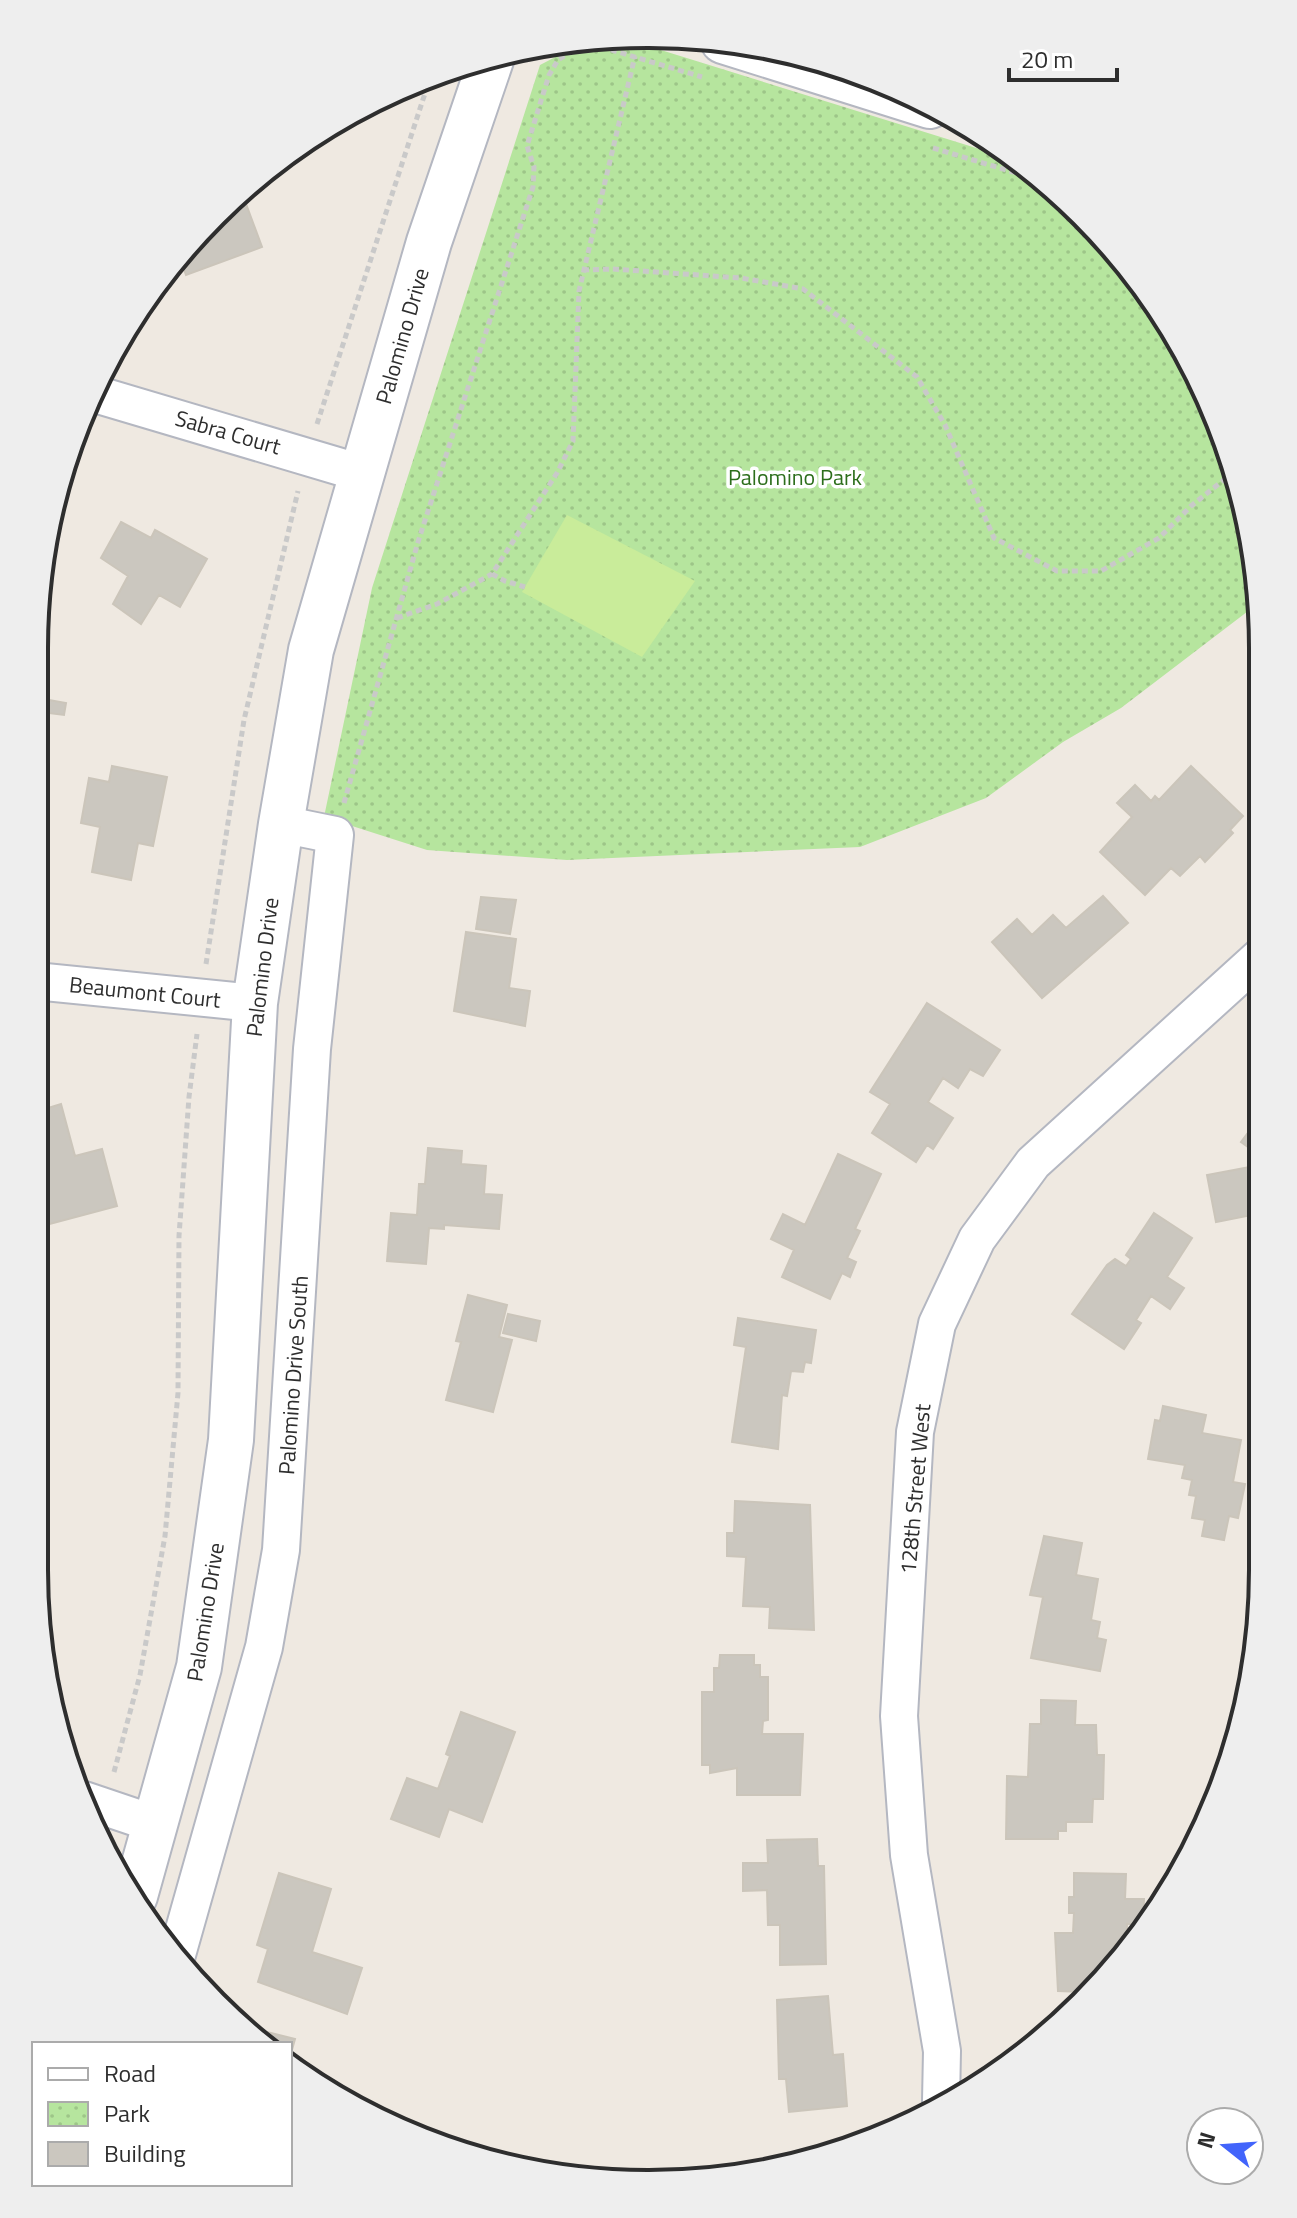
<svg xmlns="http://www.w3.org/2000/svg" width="1297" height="2218" font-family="'Titillium Web',sans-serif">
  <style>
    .park { fill: url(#park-dots) }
    .pitch { fill: #c9ec9a }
    .building { fill: #cbc7bf; stroke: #cbc5ba; stroke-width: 2 }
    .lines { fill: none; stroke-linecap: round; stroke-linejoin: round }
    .street-casing { stroke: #b4b7c1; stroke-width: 40 }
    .secondary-casing { stroke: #b4b7c1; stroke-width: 48 }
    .path { stroke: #c9c9c9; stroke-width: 5; stroke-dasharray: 6 4; stroke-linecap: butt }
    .street { stroke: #fff; stroke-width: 36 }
    .secondary { stroke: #fff; stroke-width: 44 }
    .labels { text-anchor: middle; stroke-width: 7; stroke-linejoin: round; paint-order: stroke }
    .street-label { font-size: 22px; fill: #2e2e2e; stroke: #fff }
    .park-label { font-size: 22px; fill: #2c6e1b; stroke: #fff }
    .rim { fill: none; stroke: #2e2e2e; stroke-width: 4 }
  </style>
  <defs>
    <pattern id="park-dots" width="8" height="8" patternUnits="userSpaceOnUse" patternTransform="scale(2)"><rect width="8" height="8" fill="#b6e59e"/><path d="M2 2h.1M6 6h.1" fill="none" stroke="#9dc588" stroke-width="1.8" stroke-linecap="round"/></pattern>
  </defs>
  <rect width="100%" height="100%" fill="#efe9e1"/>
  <path class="park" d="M 619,37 L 1018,161 L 1083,214 L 1180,341 L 1231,451 L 1260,602 L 1121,708 L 1063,742 L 986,798 L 860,847 L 567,860 L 427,850 L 324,817 L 372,588 L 540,65 L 588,40 Z"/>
  <path class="pitch" d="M 567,515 L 695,581 L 642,657 L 522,592 Z"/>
  <path class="building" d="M 242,193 L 262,247 L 186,275 L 179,256 L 214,214 Z
    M 121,522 L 151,538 L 155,530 L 207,559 L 180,607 L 159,595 L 141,624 L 113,604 L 128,576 L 101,558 Z
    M 49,700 L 66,703 L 64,715 L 48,713 Z
    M 112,766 L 167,777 L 153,846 L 138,843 L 131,880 L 92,872 L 100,827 L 81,823 L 89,778 L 109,782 Z
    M 1191,766 L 1243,816 L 1230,830 L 1233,833 L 1205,862 L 1200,856 L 1180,876 L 1171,868 L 1145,895 L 1100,852 L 1132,817 L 1117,803 L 1135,785 L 1151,801 L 1155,796 L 1159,800 Z
    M 1103,896 L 1128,923 L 1042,998 L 992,942 L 1017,919 L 1032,935 L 1053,915 L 1066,928 Z
    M 481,897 L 516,900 L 510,934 L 476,929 Z
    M 466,932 L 516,939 L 509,988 L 530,991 L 525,1026 L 454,1011 Z
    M 927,1003 L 1000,1050 L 983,1076 L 970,1069 L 958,1088 L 943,1078 L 928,1102 L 953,1118 L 933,1149 L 927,1145 L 916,1162 L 872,1133 L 890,1104 L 870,1092 Z
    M 61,1104 L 75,1156 L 102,1149 L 117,1206 L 42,1226 L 35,1199 L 35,1112 Z
    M 1262,1114 L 1262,1157 L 1241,1142 Z
    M 428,1148 L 462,1151 L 461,1164 L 486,1166 L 484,1194 L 502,1195 L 499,1229 L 444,1225 L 444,1229 L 429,1228 L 426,1264 L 387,1261 L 391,1213 L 417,1215 L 419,1184 L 425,1184 Z
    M 838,1154 L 881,1174 L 855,1229 L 860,1231 L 847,1258 L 856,1262 L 850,1277 L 842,1273 L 830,1299 L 782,1277 L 794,1250 L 771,1239 L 783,1214 L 805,1225 Z
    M 1262,1157 L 1262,1213 L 1216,1222 L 1207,1175 L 1255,1166 Z
    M 1154,1213 L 1192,1238 L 1167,1277 L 1184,1288 L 1170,1309 L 1151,1296 L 1136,1320 L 1141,1323 L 1124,1349 L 1072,1314 L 1107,1265 L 1115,1259 L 1126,1266 L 1131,1259 L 1126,1255 Z
    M 468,1295 L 507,1305 L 499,1337 L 512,1340 L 493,1412 L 446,1400 L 461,1342 L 456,1341 Z
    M 508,1314 L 540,1321 L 536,1341 L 503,1333 Z
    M 738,1318 L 816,1330 L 811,1363 L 805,1362 L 803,1372 L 791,1371 L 787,1396 L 782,1395 L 778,1449 L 732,1442 L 746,1347 L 734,1345 Z
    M 1163,1406 L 1206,1415 L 1202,1433 L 1241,1440 L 1233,1482 L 1245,1484 L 1238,1518 L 1229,1516 L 1224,1540 L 1202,1536 L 1205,1520 L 1192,1518 L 1196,1496 L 1189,1495 L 1192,1480 L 1182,1478 L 1185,1465 L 1148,1459 L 1155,1420 L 1160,1421 Z
    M 735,1501 L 810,1505 L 814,1630 L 769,1628 L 770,1607 L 743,1606 L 746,1557 L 727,1556 L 727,1533 L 734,1533 Z
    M 1044,1536 L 1082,1543 L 1076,1575 L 1098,1579 L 1091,1620 L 1100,1622 L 1097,1638 L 1106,1640 L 1100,1671 L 1031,1658 L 1043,1597 L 1030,1595 Z
    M 720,1655 L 754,1655 L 754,1665 L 760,1665 L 760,1677 L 768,1677 L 768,1720 L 763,1721 L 762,1734 L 803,1734 L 800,1795 L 737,1795 L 737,1768 L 710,1773 L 710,1765 L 702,1765 L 702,1692 L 714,1692 L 714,1668 L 719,1668 Z
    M 1041,1700 L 1076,1701 L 1075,1725 L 1096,1725 L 1097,1755 L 1104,1755 L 1103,1799 L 1093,1799 L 1092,1822 L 1066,1822 L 1066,1831 L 1058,1831 L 1058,1839 L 1006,1839 L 1007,1776 L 1028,1777 L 1030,1724 L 1041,1724 Z
    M 461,1712 L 515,1732 L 482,1822 L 449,1809 L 439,1837 L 391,1819 L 407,1778 L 438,1789 L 450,1756 L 446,1754 Z
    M 817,1839 L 818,1866 L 824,1866 L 826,1964 L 780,1965 L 780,1925 L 768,1925 L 767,1890 L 743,1891 L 743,1863 L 768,1863 L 767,1840 Z
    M 279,1873 L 331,1889 L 312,1952 L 362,1968 L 347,2014 L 258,1982 L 268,1949 L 257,1945 Z
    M 1074,1873 L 1126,1874 L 1125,1899 L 1144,1899 L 1143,1924 L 1127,1924 L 1127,1944 L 1115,1944 L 1115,1959 L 1084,1992 L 1058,1991 L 1055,1933 L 1073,1933 L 1074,1913 L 1069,1913 L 1069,1897 L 1074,1897 Z
    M 828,1996 L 833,2055 L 843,2054 L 847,2106 L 789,2112 L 786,2079 L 779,2079 L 777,2000 Z
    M 251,2028 L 295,2039 L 290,2057 L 290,2044 L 268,2044 Z"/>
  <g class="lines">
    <g class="street-casing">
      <path id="street" d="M 95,394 L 361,473
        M 35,981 L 255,1003
        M 84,1800 L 155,1824
        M 176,1958 L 264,1647 L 281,1550 L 312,1049 L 335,835 L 281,824
        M 941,2101 L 942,2051 L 909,1855 L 899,1716 L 915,1432 L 937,1324 L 977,1239 L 1033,1163 L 1262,955"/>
    </g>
    <g class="secondary-casing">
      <path id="secondary" d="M 723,41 L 930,106
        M 135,1896 L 199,1667 L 231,1440 L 255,1003 L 281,824 L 311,650 L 429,242 L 492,57"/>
    </g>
    <path class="path" d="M 572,51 L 598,46 L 702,77
      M 933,148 L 1043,181
      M 583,270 L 613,269 L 741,278 L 803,289 L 917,377 L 945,425 L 994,538 L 1057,571 L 1101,571 L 1159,538 L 1191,506 L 1235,471
      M 317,424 L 431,75
      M 492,574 L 505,581 L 525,587
      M 397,618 L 437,604 L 492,574 L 557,473 L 573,441 L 579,291 L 635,56
      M 344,803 L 418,542 L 533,187 L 534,167 L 527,146 L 549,75 L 558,60 L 572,51 L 574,41
      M 206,964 L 244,720 L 298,491
      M 114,1772 L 140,1675 L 165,1536 L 178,1393 L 179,1236 L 189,1097 L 197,1034"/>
    <use href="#street" class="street"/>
    <use href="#secondary" class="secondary"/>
  </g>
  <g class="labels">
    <g class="street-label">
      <text transform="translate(402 336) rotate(-74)" y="8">Palomino Drive</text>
      <text transform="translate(228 432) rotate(16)" y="8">Sabra Court</text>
      <text transform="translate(262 967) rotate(-83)" y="8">Palomino Drive</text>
      <text transform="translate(145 992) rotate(6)" y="8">Beaumont Court</text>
      <text transform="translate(293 1375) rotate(-86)" y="8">Palomino Drive South</text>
      <text transform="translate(915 1489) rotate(-85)" y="8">128th Street West</text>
      <text transform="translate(205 1612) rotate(-81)" y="8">Palomino Drive</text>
    </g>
    <g class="park-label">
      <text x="795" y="485">Palomino Park</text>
    </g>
  </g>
  <path d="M0 0H1297V2218H0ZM648 48H649A600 600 0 0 1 1249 648V1570A600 600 0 0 1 649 2170H648A600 600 0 0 1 48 1570V648A600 600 0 0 1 648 48Z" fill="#eee" fill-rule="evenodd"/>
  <path class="rim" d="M648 48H649A600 600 0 0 1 1249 648V1570A600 600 0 0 1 649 2170H648A600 600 0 0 1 48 1570V648A600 600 0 0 1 648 48Z"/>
  <rect x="32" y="2042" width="260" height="144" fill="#ffffff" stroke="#ababab" stroke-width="2"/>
  <rect x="48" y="2068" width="40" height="12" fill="#ffffff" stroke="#ababab" stroke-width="2"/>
  <text x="104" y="2082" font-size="24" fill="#2e2e2e">Road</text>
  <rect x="48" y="2102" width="40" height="24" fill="url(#park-dots)" stroke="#ababab" stroke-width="2"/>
  <text x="104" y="2122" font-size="24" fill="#2e2e2e">Park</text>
  <rect x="48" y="2142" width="40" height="24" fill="#cbc7bf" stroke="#ababab" stroke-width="2"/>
  <text x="104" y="2162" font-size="24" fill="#2e2e2e">Building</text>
  <g transform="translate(1225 2146) rotate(287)"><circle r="38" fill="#ffffff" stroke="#ababab" stroke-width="2"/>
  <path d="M0-6L14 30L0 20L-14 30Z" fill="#4264fb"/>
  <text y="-12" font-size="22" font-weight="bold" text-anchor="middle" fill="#2e2e2e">N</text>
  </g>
  <path d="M1009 68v12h108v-12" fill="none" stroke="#2e2e2e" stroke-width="4"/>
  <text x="1021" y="68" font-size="24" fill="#2e2e2e" stroke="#ffffff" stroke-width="6" paint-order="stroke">20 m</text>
</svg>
